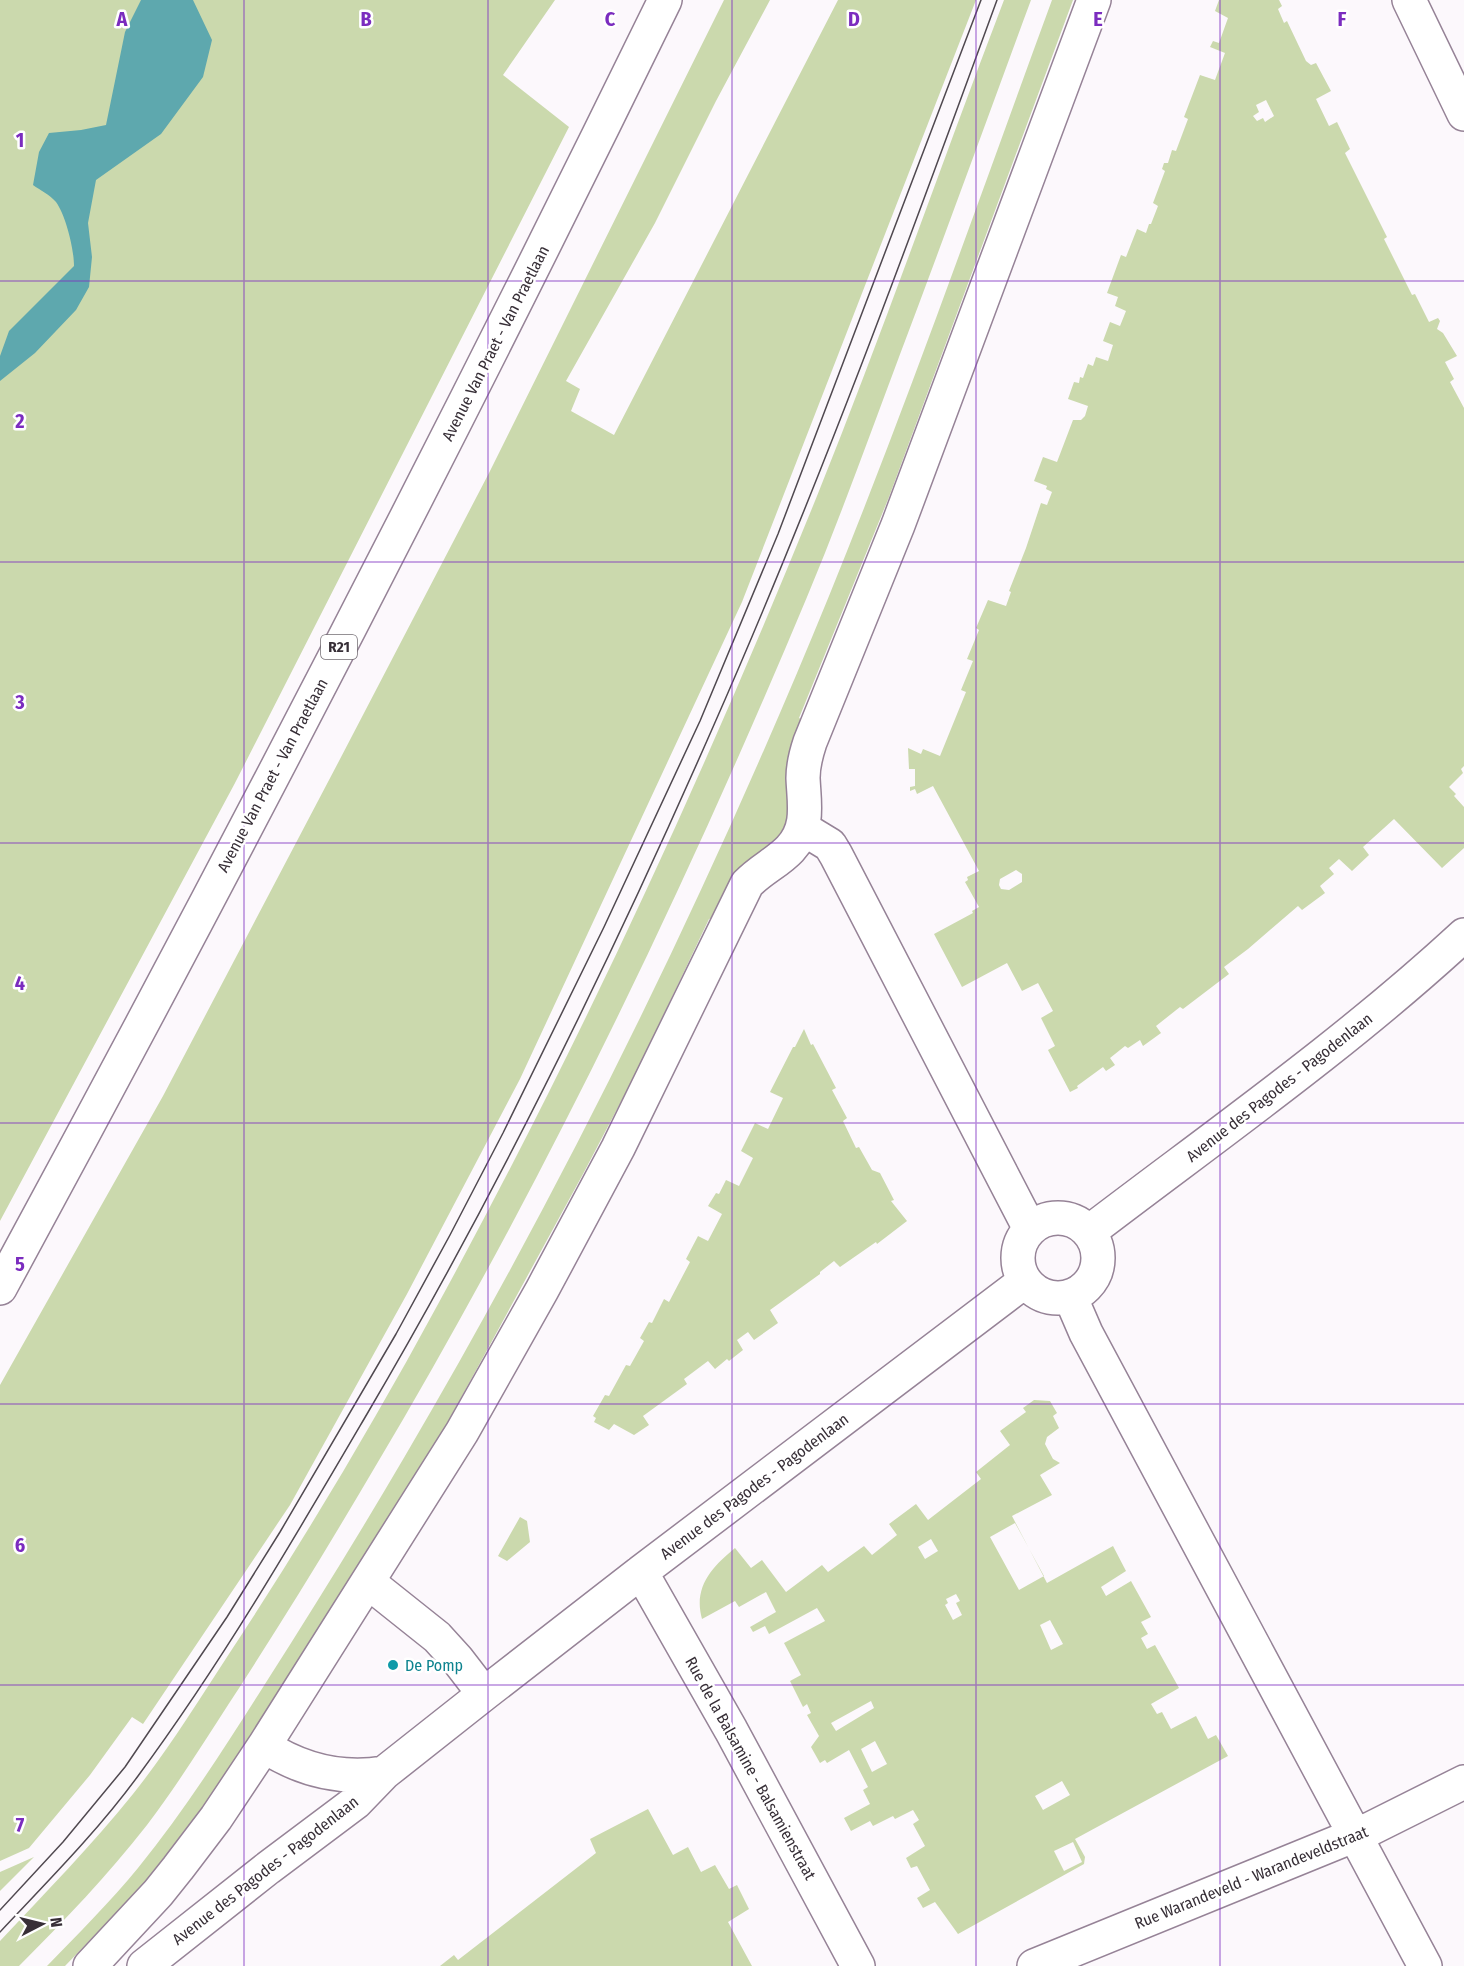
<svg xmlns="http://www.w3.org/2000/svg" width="1464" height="1966" font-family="'Fira Sans Condensed',sans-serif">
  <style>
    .green { fill: #cbd9ad; fill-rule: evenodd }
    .water { fill: #5ea8ae }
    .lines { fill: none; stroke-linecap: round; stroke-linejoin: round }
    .minor-casing { stroke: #968397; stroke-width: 36 }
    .major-casing { stroke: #968397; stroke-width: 36 }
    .minor { stroke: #fff; stroke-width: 33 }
    .major { stroke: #fff; stroke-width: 33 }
    .tram { stroke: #504950; stroke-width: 1.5 }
    .grid { fill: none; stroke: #7b2cbf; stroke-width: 1.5; stroke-opacity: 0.55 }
    .culture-dot { fill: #0f9aa8; stroke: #fff; stroke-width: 2 }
    .labels { text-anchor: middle; stroke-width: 5; stroke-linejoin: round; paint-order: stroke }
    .shield { fill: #fff; stroke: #736d73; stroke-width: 1.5 }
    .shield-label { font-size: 15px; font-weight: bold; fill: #372f37 }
    .street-label { font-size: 16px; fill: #372f37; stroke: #fff }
    .culture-label { font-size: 16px; fill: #0d838f; stroke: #fff; text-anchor: start }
    .grid-label { font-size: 20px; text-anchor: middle; font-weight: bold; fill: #7b2cbf; stroke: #fff; stroke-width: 5; stroke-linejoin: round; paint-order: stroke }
  </style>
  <rect width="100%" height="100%" fill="#fcf8fc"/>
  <path class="green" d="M 0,0 L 555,0 L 503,75 L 569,127 L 235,783 L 0,1221 Z
    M 724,0 L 770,0 L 716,101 L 655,223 L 566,381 L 580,389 L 571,411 L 614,435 L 838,0 L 976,0 L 742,602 L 520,1079 L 407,1294 L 290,1505 L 143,1724 L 132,1717 L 90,1775 L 29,1848 L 0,1861 L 0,1385 L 163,1096 L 339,761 L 489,473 Z
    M 1004,0 L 1031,0 C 987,119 944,238 899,357 C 869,437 840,518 807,597 C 682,896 541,1188 375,1467 C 328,1547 279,1627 228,1705 C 202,1745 176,1787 147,1825 C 108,1875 64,1921 19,1966 L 0,1966 L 0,1941 C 45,1893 92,1845 133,1794 C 168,1750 197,1703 227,1657 C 302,1543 372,1426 437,1306 C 580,1044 705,773 817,496 C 883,332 941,165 1004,0 Z
    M 1052,0 L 1073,0 L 889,497 L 799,718 L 809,722 L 785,830 L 723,916 L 709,919 L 637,1071 L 583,1174 L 450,1418 L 459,1424 L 252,1738 L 187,1833 L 149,1879 L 65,1966 L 47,1966 C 78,1934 110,1902 138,1868 C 185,1810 225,1747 265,1684 C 313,1609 360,1533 405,1456 C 567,1180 708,892 829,596 C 909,399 979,199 1052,0 Z
    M 1219,0 L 1279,0 L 1282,6 L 1278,9 L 1284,23 L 1287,21 L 1306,61 L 1311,65 L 1316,63 L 1331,91 L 1316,99 L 1329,126 L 1337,122 L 1350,149 L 1345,153 L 1387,237 L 1384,239 L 1412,295 L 1415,294 L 1429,322 L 1438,318 L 1440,321 L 1437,329 L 1443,333 L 1457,356 L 1445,362 L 1454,379 L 1450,382 L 1464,408 L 1464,766 L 1461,769 L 1463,773 L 1449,787 L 1456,794 L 1454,796 L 1464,807 L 1464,848 L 1442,868 L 1394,819 L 1363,847 L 1369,855 L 1352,871 L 1339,859 L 1329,868 L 1334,874 L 1320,886 L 1325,893 L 1302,910 L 1298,906 L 1248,949 L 1224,967 L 1229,974 L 1183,1009 L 1180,1007 L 1156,1026 L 1161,1033 L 1143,1046 L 1140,1040 L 1128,1048 L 1125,1046 L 1110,1058 L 1115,1065 L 1106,1071 L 1103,1067 L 1077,1086 L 1078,1088 L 1070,1092 L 1048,1050 L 1055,1046 L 1041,1018 L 1053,1011 L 1038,983 L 1022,991 L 1007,963 L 962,987 L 934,934 L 973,913 L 972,911 L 979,907 L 965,882 L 968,880 L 967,877 L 979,871 L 933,786 L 917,794 L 915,789 L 910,791 L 910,787 L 915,786 L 915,769 L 909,769 L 908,748 L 921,754 L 923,749 L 940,756 L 966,692 L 961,690 L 973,661 L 967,659 L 979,630 L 976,628 L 988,600 L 1006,606 L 1011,592 L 1009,591 L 1026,548 L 1041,503 L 1047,505 L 1052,492 L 1046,489 L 1047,486 L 1034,481 L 1043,457 L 1057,462 L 1073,420 L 1081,420 L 1085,416 L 1088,406 L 1068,399 L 1074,382 L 1079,383 L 1080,377 L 1083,378 L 1088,364 L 1093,366 L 1096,357 L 1108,361 L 1113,345 L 1103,341 L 1110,322 L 1120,326 L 1126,311 L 1115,306 L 1118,297 L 1107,293 L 1121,255 L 1126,257 L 1137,229 L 1146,233 L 1149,224 L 1151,224 L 1158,206 L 1153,203 L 1165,171 L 1162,169 L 1164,163 L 1168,163 L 1172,150 L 1176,151 L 1188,119 L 1184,117 L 1200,75 L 1215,80 L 1225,53 L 1210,47 L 1213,41 L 1219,43 L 1228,18 L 1215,11 ZM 1266,100 L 1274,116 L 1265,122 L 1263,118 L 1257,121 L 1253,116 L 1259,112 L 1256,105 ZM 1016,870 L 1022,874 L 1022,882 L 1009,890 L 1001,889 L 999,885 L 1000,879 Z
    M 804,1029 L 811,1045 L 813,1044 L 836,1088 L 832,1090 L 847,1118 L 843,1121 L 856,1148 L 859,1147 L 872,1170 L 880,1173 L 894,1200 L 891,1201 L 907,1221 L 877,1244 L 876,1242 L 840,1267 L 834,1261 L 820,1272 L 820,1274 L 770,1310 L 778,1323 L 754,1340 L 748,1332 L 737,1340 L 743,1350 L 729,1361 L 727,1359 L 715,1369 L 708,1361 L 684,1379 L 687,1384 L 643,1416 L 649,1425 L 634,1435 L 614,1424 L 609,1430 L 594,1422 L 596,1418 L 593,1416 L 605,1395 L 609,1396 L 626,1365 L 630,1366 L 644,1341 L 640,1338 L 649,1322 L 652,1323 L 664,1299 L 669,1302 L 690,1262 L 686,1259 L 698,1236 L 708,1241 L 722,1214 L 708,1206 L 716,1193 L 719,1194 L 726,1180 L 739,1186 L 753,1158 L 741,1151 L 755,1123 L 768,1129 L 783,1098 L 770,1092 L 793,1047 L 795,1047 Z
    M 1034,1400 L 1050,1401 L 1057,1413 L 1053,1416 L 1059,1428 L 1047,1437 L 1045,1444 L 1053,1459 L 1060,1463 L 1040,1475 L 1052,1495 L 1012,1516 L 1047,1583 L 1113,1546 L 1126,1571 L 1101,1587 L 1106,1596 L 1131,1581 L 1151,1617 L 1141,1622 L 1148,1634 L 1141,1638 L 1147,1649 L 1155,1645 L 1179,1688 L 1151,1704 L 1157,1714 L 1162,1712 L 1171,1729 L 1196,1716 L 1208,1739 L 1216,1735 L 1228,1756 L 1075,1839 L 1085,1857 L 1084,1864 L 958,1934 L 935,1902 L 923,1908 L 917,1898 L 930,1890 L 917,1866 L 911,1868 L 906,1858 L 925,1846 L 913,1824 L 919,1820 L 913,1810 L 895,1819 L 893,1816 L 873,1826 L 870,1821 L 851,1831 L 844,1818 L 870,1804 L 863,1790 L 868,1787 L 849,1750 L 827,1763 L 825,1760 L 820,1763 L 811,1747 L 819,1736 L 807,1715 L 811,1713 L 807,1704 L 803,1707 L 790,1681 L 801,1675 L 784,1643 L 825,1621 L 817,1608 L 769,1634 L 765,1626 L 753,1632 L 750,1627 L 776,1612 L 766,1592 L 739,1607 L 735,1601 L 702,1619 C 693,1587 712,1567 735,1548 L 751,1568 L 762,1560 L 786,1592 L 822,1565 L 828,1572 L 864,1546 L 872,1555 L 897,1535 L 889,1524 L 916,1504 L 928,1520 L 981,1479 L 976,1472 L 1010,1445 L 1000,1431 L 1026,1412 L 1023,1408 ZM 1015,1523 L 1044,1576 L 1019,1590 L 990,1537 ZM 931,1539 L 938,1551 L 925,1559 L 918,1547 ZM 956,1594 L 960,1601 L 956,1603 L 962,1615 L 953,1620 L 945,1605 L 948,1603 L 946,1599 ZM 1050,1620 L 1063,1644 L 1051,1650 L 1040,1625 ZM 871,1701 L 874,1708 L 836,1731 L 831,1723 ZM 875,1741 L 887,1764 L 872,1772 L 861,1749 ZM 1062,1781 L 1070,1795 L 1043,1810 L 1035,1796 ZM 1073,1842 L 1082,1862 L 1064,1871 L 1054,1851 Z
    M 520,1517 L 527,1521 L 530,1542 L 507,1561 L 498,1556 Z
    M 648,1809 L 673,1855 L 688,1847 L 701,1872 L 715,1865 L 729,1889 L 737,1885 L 749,1909 L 728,1922 L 752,1966 L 440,1966 L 454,1955 L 458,1960 L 596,1853 L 590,1839 Z
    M 34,1857 L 0,1891 L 0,1872 Z"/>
  <path class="water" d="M 141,0 L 193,0 L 212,40 L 203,77 L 161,134 L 96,180 L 88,223 L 92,257 L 89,287 L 76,310 L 35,353 L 0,381 L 0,356 L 9,331 L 74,266 C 74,249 66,216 56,202 C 50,195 40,190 33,185 L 39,152 L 49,133 L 81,130 L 106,125 L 125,32 Z"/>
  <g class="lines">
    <g class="minor-casing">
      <path id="minor" d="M 1409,0 L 1464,114
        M 802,828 L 830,845 L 836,855 L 1030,1229
        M1018 1258a40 40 0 1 1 80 0a40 40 0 1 1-80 0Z
        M 1089,1232 C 1216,1135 1346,1044 1464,935
        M 1070,1296 L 1086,1333 L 1425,1966
        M 641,1572 L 731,1730 L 858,1966
        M 368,1582 L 437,1637 L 457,1659 L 484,1694
        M 264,1746 C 301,1770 341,1780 384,1773
        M 90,1966 L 158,1893 L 178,1868 L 216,1818 L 264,1746 L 462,1432 L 542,1290 L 618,1148 L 747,884 C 760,870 778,862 790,849 C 810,828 804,803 803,778 C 803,765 806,754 810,742 L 898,525 L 1094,0
        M 144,1966 L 268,1868 L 356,1802 L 384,1773 L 484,1694 L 641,1572 L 1025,1281
        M 1034,1966 L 1370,1829 L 1464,1782"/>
    </g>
    <g class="major-casing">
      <path id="major" d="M 0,1288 C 231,863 453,434 665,0"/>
    </g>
    <use href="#minor" class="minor"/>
    <use href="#major" class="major"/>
    <path class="tram" d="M 0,1910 L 63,1842 L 125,1767 L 227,1617 L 280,1532 L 396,1334 L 450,1235 L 503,1133 L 604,927 L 700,721 L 778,534 L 981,0
      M 0,1932 C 47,1882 97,1832 138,1776 C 223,1661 295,1537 367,1414 C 497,1193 610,962 713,727 C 818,489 908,244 997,0"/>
  </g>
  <path class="grid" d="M 244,0 L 244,1966M 488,0 L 488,1966M 732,0 L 732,1966M 976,0 L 976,1966M 1220,0 L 1220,1966M 0,281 L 1464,281M 0,562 L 1464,562M 0,843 L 1464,843M 0,1123 L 1464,1123M 0,1404 L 1464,1404M 0,1685 L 1464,1685"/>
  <circle class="culture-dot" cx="393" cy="1665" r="6"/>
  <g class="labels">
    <rect class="shield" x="321" y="635" width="36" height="24" rx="4.5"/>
    <g class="shield-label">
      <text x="339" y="652">R21</text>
    </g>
    <g class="street-label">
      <text transform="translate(495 343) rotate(-63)" y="6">Avenue Van Praet - Van Praetlaan</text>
      <text transform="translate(272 775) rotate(-62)" y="6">Avenue Van Praet - Van Praetlaan</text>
      <text transform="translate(1279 1087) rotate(-38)" y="6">Avenue des Pagodes - Pagodenlaan</text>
      <text transform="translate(754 1486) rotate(-37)" y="6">Avenue des Pagodes - Pagodenlaan</text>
      <text transform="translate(751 1768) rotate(61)" y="6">Rue de la Balsamine - Balsamienstraat</text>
      <text transform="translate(265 1870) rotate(-38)" y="6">Avenue des Pagodes - Pagodenlaan</text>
      <text transform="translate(1251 1877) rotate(-22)" y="6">Rue Warandeveld - Warandeveldstraat</text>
    </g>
    <g class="culture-label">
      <text x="405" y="1671">De Pomp</text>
    </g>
  </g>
  <g class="grid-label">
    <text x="122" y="26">A</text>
    <text x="366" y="26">B</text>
    <text x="610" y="26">C</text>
    <text x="854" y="26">D</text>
    <text x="1098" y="26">E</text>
    <text x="1342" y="26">F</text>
    <text x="20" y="147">1</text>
    <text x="20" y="428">2</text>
    <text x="20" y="709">3</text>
    <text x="20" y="990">4</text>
    <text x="20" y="1271">5</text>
    <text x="20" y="1552">6</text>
    <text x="20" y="1832">7</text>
  </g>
  <g transform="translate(42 1924) rotate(83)" stroke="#ffffff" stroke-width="4.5" paint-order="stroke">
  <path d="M0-4.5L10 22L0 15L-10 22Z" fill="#372f37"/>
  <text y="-9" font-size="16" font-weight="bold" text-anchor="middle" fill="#372f37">N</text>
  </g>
</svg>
